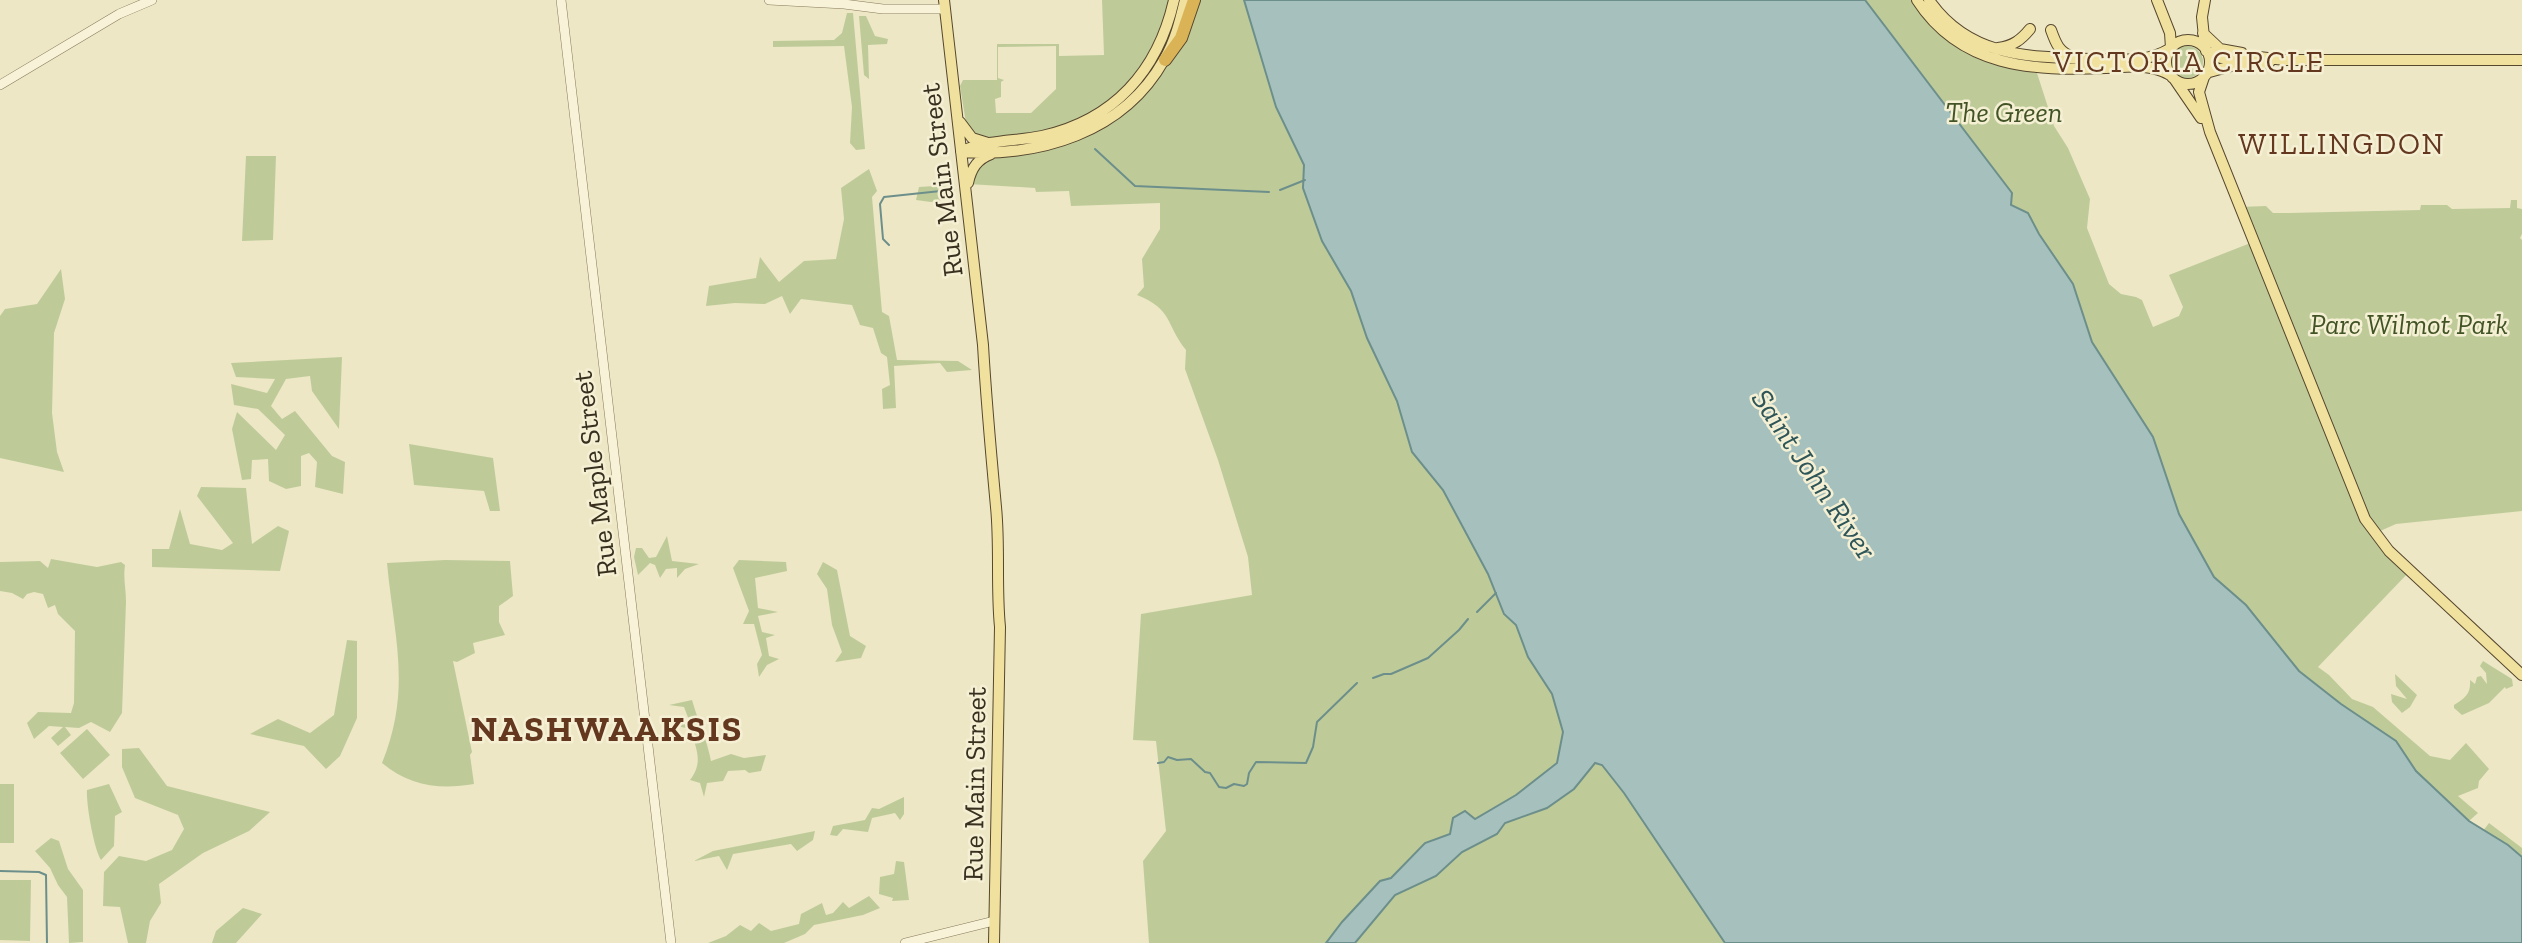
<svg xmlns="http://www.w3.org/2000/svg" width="2522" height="943" font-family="'Zilla Slab',serif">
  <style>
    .green { fill: #becb99; fill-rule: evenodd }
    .water { fill: #a6c1bd; stroke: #6d8f8b; stroke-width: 2 }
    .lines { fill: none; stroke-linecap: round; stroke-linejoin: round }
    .stream { stroke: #6d8f8b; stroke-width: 2 }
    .minor-casing { stroke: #88795b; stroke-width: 10 }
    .major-casing { stroke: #56472f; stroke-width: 12 }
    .highway-casing { stroke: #56472f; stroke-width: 14 }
    .minor { stroke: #f8f3d8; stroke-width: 9 }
    .major { stroke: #f0e19e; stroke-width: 10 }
    .highway { stroke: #dbb357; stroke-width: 12 }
    .labels { text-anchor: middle; stroke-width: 5; stroke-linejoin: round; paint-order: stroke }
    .park-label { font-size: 28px; font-style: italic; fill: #425426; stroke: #f5f0d4 }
    .street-label { font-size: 28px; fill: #382f1f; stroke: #f5f0d4 }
    .neighbourhood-label { font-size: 30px; letter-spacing: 2px; fill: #64371f; stroke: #f5f0d4 }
    .water-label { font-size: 30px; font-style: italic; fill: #2e5558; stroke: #f5f0d4 }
    .district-label { font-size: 35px; font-weight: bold; letter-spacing: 2px; fill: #64371f; stroke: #f5f0d4 }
  </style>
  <rect width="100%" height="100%" fill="#ede7c5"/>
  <path class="green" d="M 1102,0 L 1244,0 L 1276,107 L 1304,165 L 1303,188 L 1322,241 L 1351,291 L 1367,338 L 1397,401 L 1412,452 L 1443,490 L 1488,574 L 1504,614 L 1516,625 L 1528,657 L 1552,694 L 1564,732 L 1557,763 L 1516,795 L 1475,819 L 1465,811 L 1450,834 L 1425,843 L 1391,878 L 1380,881 L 1342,922 L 1326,943 L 1149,943 L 1143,861 L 1166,831 L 1156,741 L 1133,740 L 1141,614 L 1252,595 L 1248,557 L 1218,460 L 1185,369 L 1186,350 C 1165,324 1174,310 1137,295 L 1144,287 L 1142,259 L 1160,229 L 1160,203 L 1071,206 L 1069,191 L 1036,192 L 1035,188 L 968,184 L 981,141 L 966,123 L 960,86 L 963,80 L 997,80 L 997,44 L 1059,44 L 1059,56 L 1104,55 ZM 1056,46 L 1056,89 L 1031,113 L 996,113 L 995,99 L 1001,97 L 1001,82 L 1004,80 L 998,78 L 998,47 Z
    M 1865,0 L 1912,0 C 1917,9 1926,17 1934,25 C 1968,60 1989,66 2037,73 L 2054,126 L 2068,148 L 2090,199 L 2087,228 L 2109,284 L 2121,294 L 2136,297 L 2142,300 L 2153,327 L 2179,316 L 2183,307 L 2169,275 L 2253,242 L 2239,207 L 2266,206 L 2273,213 L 2288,213 L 2420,210 L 2421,205 L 2447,205 L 2452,209 L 2510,208 L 2511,200 L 2517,200 L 2517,208 L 2522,209 L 2522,234 L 2520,238 L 2522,240 L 2522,511 L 2396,524 L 2378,532 L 2410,571 L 2318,667 L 2329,675 L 2352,699 L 2373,707 L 2430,756 L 2450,760 L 2466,743 L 2489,769 L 2479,781 L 2478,788 L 2458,796 L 2478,813 L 2469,821 L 2416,771 L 2396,741 L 2341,704 L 2299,671 L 2246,605 L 2214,577 L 2179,514 L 2153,437 L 2008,211 L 2011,193 Z
    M 847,13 L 853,13 L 865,149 L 856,150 L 850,143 L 852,107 L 844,46 L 773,47 L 773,41 L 834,40 L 842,33 Z
    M 859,16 L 866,16 L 875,36 L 888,39 L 887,44 L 868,45 L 869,79 L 864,75 Z
    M2171 62a16 16 0 1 1 32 0a16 16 0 1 1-32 0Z
    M 246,156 L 276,156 L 273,240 L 242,241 Z
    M 869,169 L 877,191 L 872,197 L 882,312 L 889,316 L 897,360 L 958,361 L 972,370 L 947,372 L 940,363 L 894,366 L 896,408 L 883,409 L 882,389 L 890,385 L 887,357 L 881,353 L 873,328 L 860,325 L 852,305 L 801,299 L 790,314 L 782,296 L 765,304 L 735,303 L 706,306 L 709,286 L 756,278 L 760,257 L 779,282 L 804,261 L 836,259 L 844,219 L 841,188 Z
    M 949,185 L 955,189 L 952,198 L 931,202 L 916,200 L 919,187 Z
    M 61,269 L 65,299 L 54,333 L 52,413 L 57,452 L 64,472 L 0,458 L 0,316 L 5,309 L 37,304 Z
    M 342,357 L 339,429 L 312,391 L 310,376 L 286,379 L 271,406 L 282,419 L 295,411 L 332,456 L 345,462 L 343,494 L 315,487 L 317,462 L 309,453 L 301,456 L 301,486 L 286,489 L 269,481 L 268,459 L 252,460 L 251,479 L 242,480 L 232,429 L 237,412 L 276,450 L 285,435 L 258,409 L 234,405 L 231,384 L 267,393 L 275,379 L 236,377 L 231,363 Z
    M 409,444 L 493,458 L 500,511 L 490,511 L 484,491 L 414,485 Z
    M 201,487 L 246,488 L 252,544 L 278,526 L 289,531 L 280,571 L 152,567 L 152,549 L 169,549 L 180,509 L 190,544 L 222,550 L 233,543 L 197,496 Z
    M 667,536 L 672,561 L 699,564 L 685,569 L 677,578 L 677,568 L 666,569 L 660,578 L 655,565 L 650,563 L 638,575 L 634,557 L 636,548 L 642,548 L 649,558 L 656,557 Z
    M 51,559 L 97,567 L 121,562 L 125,565 C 123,578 126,588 126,602 L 122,713 L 110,732 L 91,722 L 79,728 L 65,727 L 71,735 L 58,746 L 51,738 L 63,727 L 49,726 L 34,739 L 27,723 L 38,712 L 71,713 L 74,703 L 75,631 L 58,614 L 55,605 L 48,608 L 43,594 L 34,592 L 27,594 L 23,599 L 12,593 L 0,591 L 0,562 L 40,561 L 48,568 Z
    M 445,560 L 510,561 L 513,596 L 499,606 L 499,622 L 505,635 L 473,643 L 475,653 L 457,662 L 453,661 L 472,752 L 470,755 L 474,784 C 440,790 409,786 382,763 C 412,689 394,638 387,563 Z
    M 739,560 L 786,562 L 787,571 L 755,578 L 758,608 L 778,612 L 758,616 L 762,632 L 775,635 L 766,638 L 769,656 L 779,659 L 767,665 L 759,677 L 757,664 L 762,655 L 754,624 L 743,624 L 749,611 L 733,568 Z
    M 823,562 L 837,570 L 850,636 L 866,646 L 861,658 L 835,662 L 842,652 L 832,625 L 827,589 L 817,574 Z
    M 347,640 L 357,641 L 357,718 L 340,756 L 326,769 L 304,746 L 250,734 L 278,719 L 310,733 L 334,715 Z
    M 2483,661 L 2512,679 L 2513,686 L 2506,689 L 2505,687 L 2489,703 L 2462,715 L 2454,708 L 2454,705 C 2466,698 2471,693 2470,680 L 2475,684 L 2477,677 L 2481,676 L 2487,684 L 2486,673 L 2480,666 Z
    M 2395,674 L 2417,695 L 2410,707 L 2402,713 L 2392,702 L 2391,694 L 2407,699 L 2396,686 Z
    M 692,700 C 698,721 707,740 711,761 L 731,754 L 744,758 L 766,755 L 761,771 L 749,773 L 745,770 L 728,771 L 723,781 L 707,783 L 704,797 L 700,783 L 690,780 C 704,762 696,748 690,729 L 673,725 L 689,720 L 684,707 L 669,705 Z
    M 87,729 L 110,755 L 83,779 L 60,753 Z
    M 139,748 L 167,786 L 270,812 L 249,831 L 203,853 L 159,884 L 161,903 L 150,921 L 146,943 L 128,943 L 120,907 L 103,906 L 104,872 L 119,856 L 146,861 L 172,850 L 184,829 L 178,815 L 135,798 L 122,767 L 122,749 Z
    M 1595,763 L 1602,765 L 1624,793 L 1725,943 L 1355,943 L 1395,895 L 1436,876 L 1462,852 L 1497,834 L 1505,823 L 1548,807 L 1574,789 Z
    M 0,784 L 14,784 L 14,843 L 0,843 Z
    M 109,784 L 122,812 L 115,816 L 114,846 L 101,860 C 94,849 86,804 87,790 Z
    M 904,797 L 904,814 L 900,820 L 895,813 L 872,818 L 868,832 L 843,829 L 837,836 L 830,835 L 833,826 L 865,820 L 872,808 L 879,809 Z
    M 2489,823 L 2522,848 L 2522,857 L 2508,845 L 2483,831 Z
    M 815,831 L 813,840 L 797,851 L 791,844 L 733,854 L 727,870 L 719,856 L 694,861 L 713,851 Z
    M 51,838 L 59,841 L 68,869 L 83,890 L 83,942 L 69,943 L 67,897 L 58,885 L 50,868 L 35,851 Z
    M 896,861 L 904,862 L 909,900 L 892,901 L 893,898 L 879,894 L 880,877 L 894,874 Z
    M 0,880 L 31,880 L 30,941 L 0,940 Z
    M 869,896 L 880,908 L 863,915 L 814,925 L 805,934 L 784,943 L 708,943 L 726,936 L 740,925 L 751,931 L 759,923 L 771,931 L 799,924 L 801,914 L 822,903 L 826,915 L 833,913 L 843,902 L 849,908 Z
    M 243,908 L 262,914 L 236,943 L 212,943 L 216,931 Z"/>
  <path class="water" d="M 1244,0 L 1865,0 L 2012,193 L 2011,205 L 2028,213 L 2039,234 L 2073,284 L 2092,342 L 2153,437 L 2179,514 L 2214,577 L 2246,605 L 2299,671 L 2341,704 L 2396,741 L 2416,771 L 2469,821 L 2508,845 L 2522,857 L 2522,943 L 1725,943 L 1624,793 L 1602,765 L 1595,763 L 1574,789 L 1547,808 L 1505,823 L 1497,834 L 1462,852 L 1436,876 L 1395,895 L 1355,943 L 1326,943 L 1342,922 L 1380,881 L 1391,878 L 1425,843 L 1450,834 L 1453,818 L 1465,811 L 1475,819 L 1516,795 L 1557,763 L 1563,732 L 1552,694 L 1528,657 L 1516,625 L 1504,614 L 1488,574 L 1443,490 L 1412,452 L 1397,401 L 1367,338 L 1351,291 L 1322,241 L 1303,188 L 1304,165 L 1276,107 Z"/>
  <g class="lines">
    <path class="stream" d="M 1095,149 L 1135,186 L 1269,192
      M 1280,190 L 1305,180
      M 889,245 L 883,239 L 880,204 L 884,197 L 950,190
      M 1477,612 L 1496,593
      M 1373,678 L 1384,674 L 1391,674 L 1428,658 L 1459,630 L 1468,619
      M 1158,763 L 1164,762 L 1168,757 L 1177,760 L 1191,759 L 1205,772 L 1210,773 L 1219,787 L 1226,788 L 1234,784 L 1244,786 L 1247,784 L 1249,773 L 1256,762 L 1306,763 L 1313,747 L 1317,722 L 1357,683
      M 0,871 L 39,872 L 46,875 L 47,943"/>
    <g class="minor-casing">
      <path id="minor" d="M 561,0 L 671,943
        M 769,0 L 844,4 L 883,9 L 945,9
        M 0,85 L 119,14 L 152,0
        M 905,943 L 994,921"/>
    </g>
    <g class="major-casing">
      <path id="major" d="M 944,0 L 983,345 C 986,399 991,453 996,507 C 1000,547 996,587 1000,627 L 994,943
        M 1917,0 C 1961,68 2033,71 2106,68 C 2128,67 2151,63 2170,75
        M 1929,0 C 1969,58 2030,57 2093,59 C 2122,59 2145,64 2171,48
        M 2157,0 L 2170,33 L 2171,48
        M 2051,30 C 2056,44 2059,52 2073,57
        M 2203,33 L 2220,49 L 2242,53
        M 2204,37 L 2202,17 L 2205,0
        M2166 62a22 22 0 1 1 44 0a22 22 0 1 1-44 0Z
        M 1998,48 C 2013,46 2021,40 2030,29
        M 2206,51 L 2221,58 L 2259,57 L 2285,60 L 2522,60
        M 2206,73 L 2231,66 L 2269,63
        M 2204,77 L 2199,92 L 2210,132 L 2365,519 L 2389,551 L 2522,675
        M 2175,80 L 2201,118
        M 960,122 L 972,138 L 988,143
        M 967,149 C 990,140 1018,141 1042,136 C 1114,120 1158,71 1174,0
        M 961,152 C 1040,157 1123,133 1164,60 C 1175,42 1180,21 1185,0
        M 968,183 C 971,169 977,159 991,154"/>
    </g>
    <g class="highway-casing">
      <path id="highway" d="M 1165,60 L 1181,38 L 1194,0"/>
    </g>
    <use href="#minor" class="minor"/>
    <use href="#major" class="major"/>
    <use href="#highway" class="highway"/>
  </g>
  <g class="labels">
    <g class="park-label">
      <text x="2004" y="122">The Green</text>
      <text x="2409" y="334">Parc Wilmot Park</text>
    </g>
    <g class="street-label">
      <text transform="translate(941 180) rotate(-97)" y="10">Rue Main Street</text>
      <text transform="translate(594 474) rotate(-97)" y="10">Rue Maple Street</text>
      <text transform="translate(974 784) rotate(-89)" y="10">Rue Main Street</text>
    </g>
    <g class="neighbourhood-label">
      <text x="2189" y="72">VICTORIA CIRCLE</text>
      <text x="2342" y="154">WILLINGDON</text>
    </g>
    <g class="water-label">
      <text transform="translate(1814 474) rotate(56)" y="10">Saint John River</text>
    </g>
    <g class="district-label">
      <text x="607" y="741">NASHWAAKSIS</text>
    </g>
  </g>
</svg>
